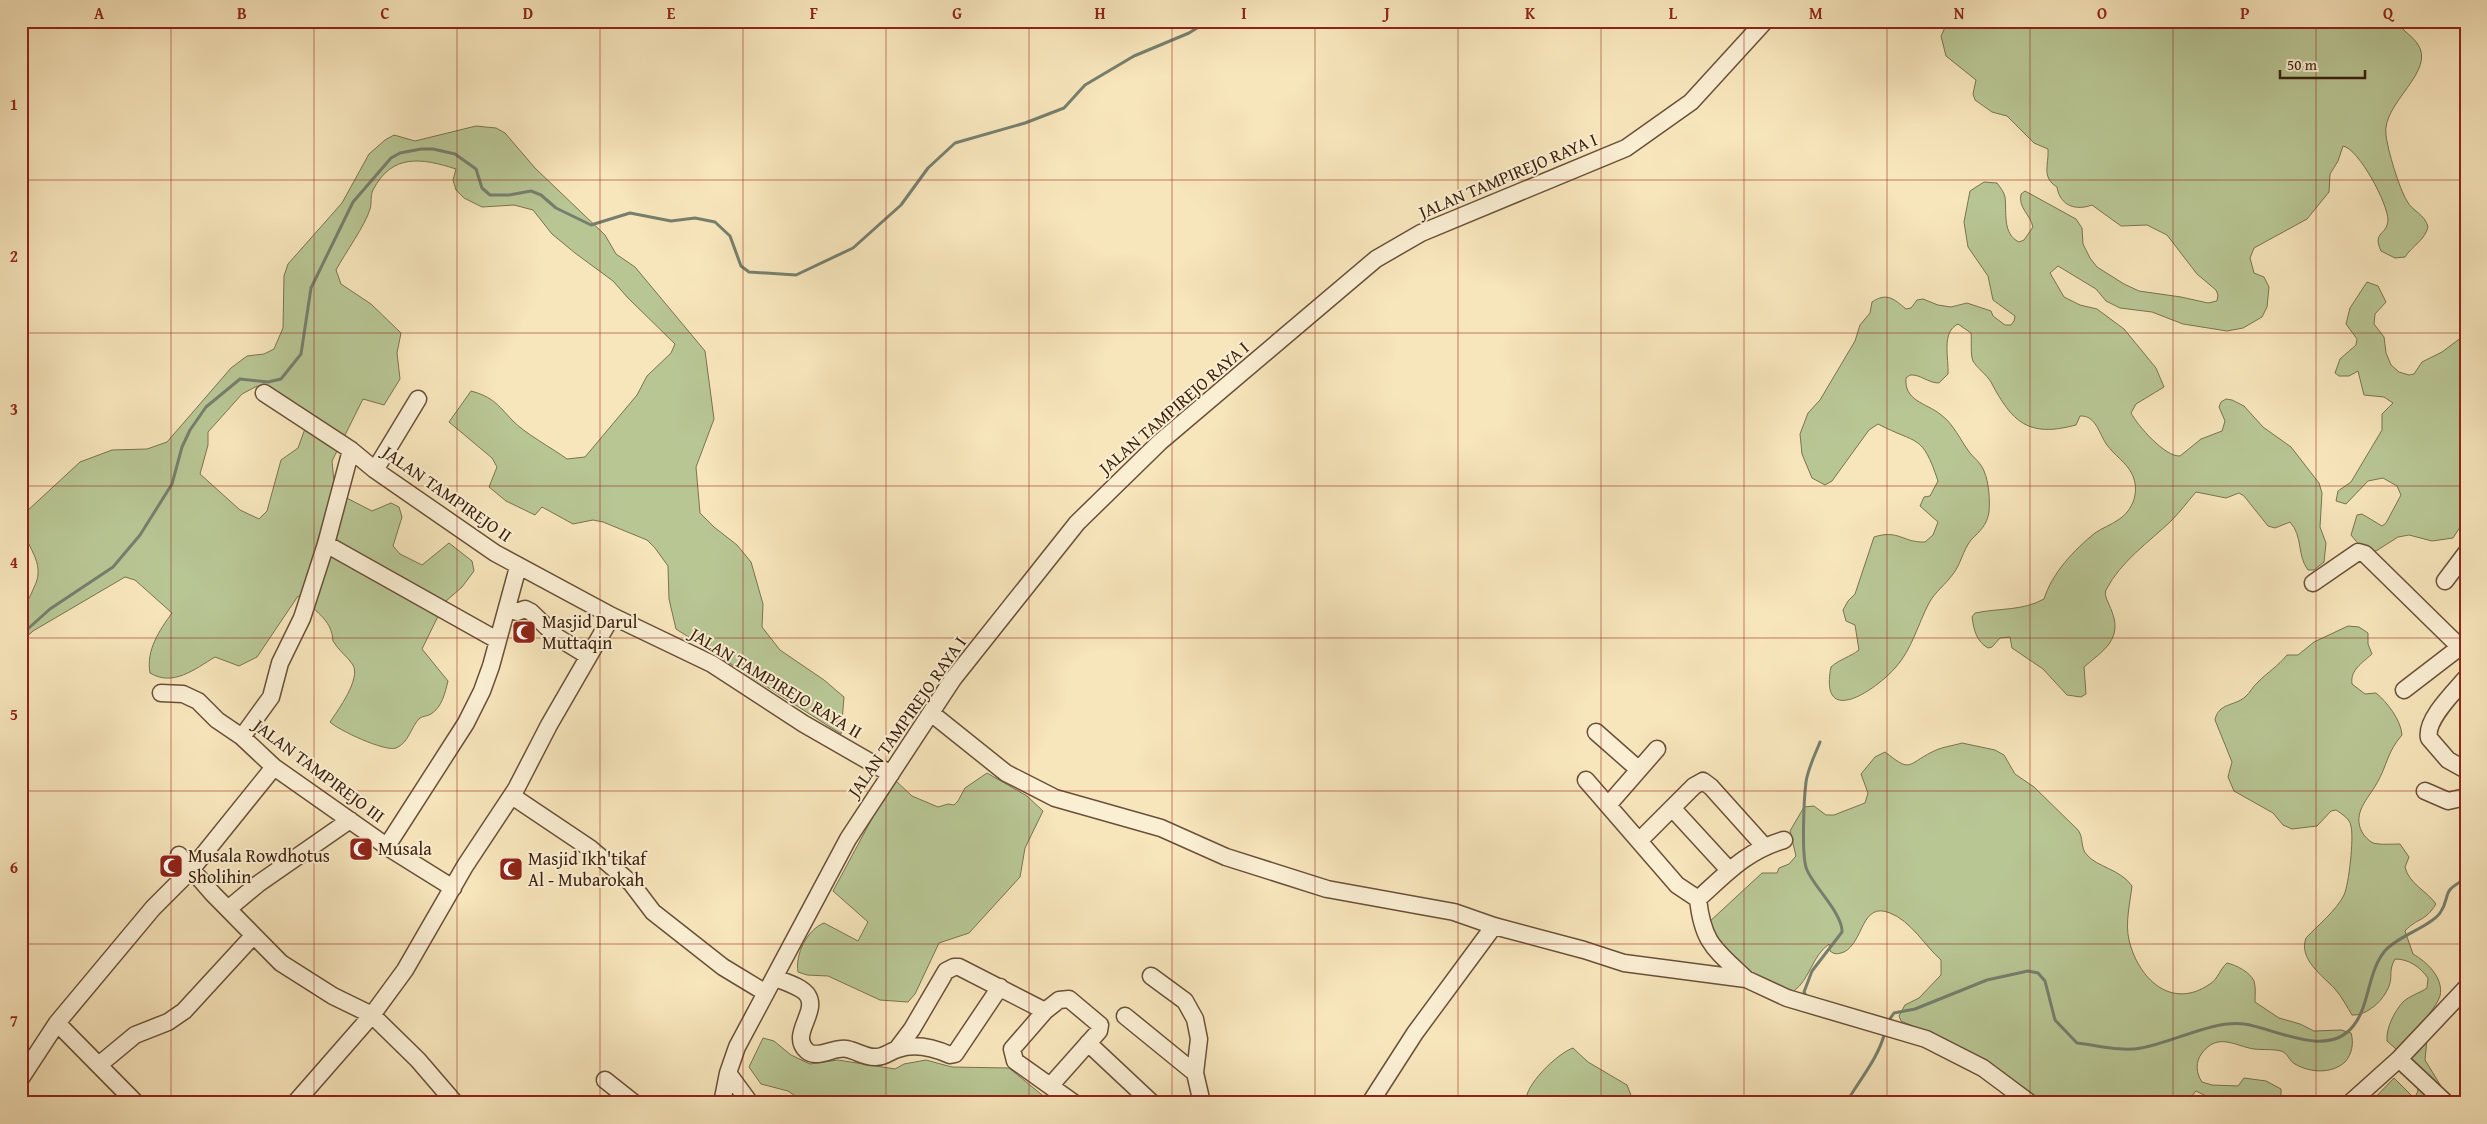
<svg xmlns="http://www.w3.org/2000/svg" width="2487" height="1124" font-family="'Gentium Book Plus',serif">
  <style>
    .green { fill: #b8c694; stroke: #7a7250; fill-rule: evenodd }
    .lines { fill: none; stroke-linecap: round; stroke-linejoin: round }
    .stream { stroke: #767f6d; stroke-width: 3 }
    .minor-casing { stroke: #6a5038; stroke-width: 19 }
    .minor { stroke: #faeed3; stroke-width: 16 }
    .grid { fill: none; stroke: #8f2418; stroke-width: 1; stroke-opacity: 0.55 }
    .labels { text-anchor: middle; stroke-width: 4; stroke-linejoin: round; paint-order: stroke }
    .street-label { font-size: 18px; fill: #3b1f0c; stroke: #faeed3 }
    .poi-label { font-size: 18px; fill: #3b1f0c; stroke: #faeed3; text-anchor: start }
    .neatline { fill: none; stroke: #8f2418; stroke-width: 2 }
    .grid-label { font-size: 16px; text-anchor: middle; font-weight: bold; fill: #8f2418 }
  </style>
  <rect width="100%" height="100%" fill="#f7e5bb"/>
  <filter id="stains"><feTurbulence type="fractalNoise" baseFrequency=".004" numOctaves="4"/><feColorMatrix values="0 0 0 0 .2 0 0 0 0 .09 0 0 0 0 .02 0 0 0 .5 -.17"/></filter>
  <radialGradient id="worn" r=".72"><stop offset=".6" stop-color="#630" stop-opacity="0"/><stop offset="1" stop-color="#630" stop-opacity=".3"/></radialGradient>
  <path class="green" d="M 1948,21 L 2395,21 C 2401,29 2411,35 2417,43 C 2438,71 2381,103 2386,135 C 2388,151 2399,188 2407,201 C 2412,211 2425,214 2428,227 C 2425,240 2412,246 2405,257 L 2395,258 L 2381,251 C 2372,231 2387,236 2388,220 C 2388,204 2359,149 2343,146 L 2338,161 L 2330,174 L 2329,192 L 2307,219 L 2254,248 L 2250,258 L 2254,273 L 2264,277 L 2269,287 L 2267,307 L 2262,317 L 2243,328 L 2227,331 L 2183,324 L 2152,312 L 2120,308 L 2106,301 L 2096,289 L 2058,266 L 2050,273 L 2064,297 L 2080,305 L 2097,309 L 2124,329 L 2156,368 L 2164,387 L 2136,404 L 2131,413 C 2138,426 2165,457 2180,456 L 2201,439 L 2222,431 L 2225,421 L 2219,407 L 2221,402 L 2226,399 L 2232,400 L 2244,406 L 2263,427 L 2291,447 L 2319,483 L 2322,493 L 2320,527 L 2326,543 L 2324,562 L 2314,570 L 2308,570 C 2297,556 2303,536 2290,522 L 2275,528 L 2268,526 L 2244,496 L 2239,493 L 2226,498 L 2196,492 C 2188,501 2180,512 2171,521 C 2148,543 2121,561 2106,590 C 2101,600 2126,620 2109,644 C 2103,652 2092,660 2084,667 L 2086,694 L 2081,697 L 2067,695 L 2043,669 L 2012,648 L 2010,637 L 2000,638 L 1992,647 L 1988,648 C 1976,641 1974,630 1972,617 L 1975,613 C 1999,608 2023,611 2044,599 C 2052,573 2074,550 2095,533 C 2102,528 2111,525 2118,520 C 2134,510 2140,490 2132,474 C 2126,462 2114,455 2107,445 C 2099,434 2096,415 2080,416 L 2076,425 C 2028,438 2012,422 1991,382 C 1986,374 1977,368 1973,361 C 1970,354 1972,341 1971,333 L 1958,324 C 1941,332 1949,358 1948,374 L 1939,383 C 1928,383 1920,374 1910,375 L 1906,378 C 1904,401 1926,403 1940,414 C 1954,424 1960,440 1970,453 C 1975,459 1981,463 1984,471 C 1989,482 1990,500 1989,512 C 1987,525 1980,531 1971,540 C 1963,550 1961,564 1953,574 C 1946,584 1935,592 1929,603 C 1918,624 1912,649 1896,667 C 1876,690 1819,729 1831,667 C 1840,659 1850,657 1859,650 L 1855,625 L 1846,621 L 1843,610 L 1848,601 L 1855,594 L 1874,537 C 1899,529 1903,543 1925,542 L 1933,535 L 1938,522 L 1920,506 L 1924,497 L 1930,496 L 1938,481 C 1922,433 1918,445 1878,424 L 1869,430 L 1832,481 L 1825,485 L 1812,478 L 1802,454 L 1800,434 L 1808,413 L 1820,400 L 1855,341 L 1860,325 L 1870,313 L 1872,302 C 1887,292 1894,299 1906,309 L 1911,308 L 1917,300 L 1923,299 L 1938,305 L 1951,307 L 1967,303 L 1991,311 L 1993,316 L 2005,325 L 2011,325 L 2014,321 L 2015,316 L 1993,300 L 1988,276 L 1968,247 L 1964,222 L 1970,191 L 1984,182 L 1997,183 C 2000,187 2004,192 2005,197 C 2007,212 2002,234 2019,242 L 2024,240 L 2033,227 C 2030,214 2018,208 2021,194 L 2025,191 L 2076,219 L 2082,228 L 2083,244 L 2090,258 L 2097,267 L 2124,284 L 2139,291 L 2181,297 L 2208,303 L 2217,301 L 2218,295 L 2216,290 L 2197,274 L 2167,235 L 2147,225 L 2121,226 L 2092,205 C 2076,211 2060,206 2057,187 C 2041,177 2049,165 2048,149 L 2034,143 L 2007,116 L 1992,112 L 1975,100 L 1973,94 L 1976,80 L 1946,56 L 1941,36 Z
    M 476,126 L 496,128 L 505,133 L 535,168 L 605,235 L 616,254 L 635,267 L 705,351 L 714,419 L 696,467 L 700,513 L 714,527 L 737,545 L 751,562 L 763,604 L 762,627 L 780,650 L 824,680 L 844,697 L 841,734 L 676,629 L 669,599 L 668,566 L 655,548 L 647,540 L 603,522 L 593,520 L 573,524 L 542,507 L 535,515 L 506,501 L 489,487 L 497,467 L 492,458 L 449,422 L 471,391 C 493,397 498,405 512,420 C 524,433 552,448 567,459 L 585,457 L 637,395 L 647,376 L 671,353 L 675,344 L 628,298 L 613,281 L 575,253 L 552,234 L 533,210 L 514,205 L 482,207 L 464,198 L 456,190 L 453,180 L 456,169 C 422,158 392,153 373,190 C 370,196 372,203 370,209 C 365,226 345,253 336,270 L 341,284 L 371,304 L 401,333 L 397,353 L 400,379 L 384,405 L 363,399 L 332,461 L 335,492 L 372,511 L 391,503 L 399,507 L 402,517 L 393,546 L 400,554 L 422,565 L 449,543 L 472,561 L 474,571 L 462,587 L 445,602 L 422,649 L 448,681 C 445,693 442,707 431,714 C 428,716 423,716 420,718 C 411,726 409,743 396,748 C 385,752 338,730 330,722 C 338,710 361,679 353,665 C 348,657 338,650 333,641 C 332,619 313,609 298,596 L 257,657 L 239,666 L 215,657 C 195,669 173,687 150,673 C 146,650 159,631 172,613 L 135,580 L 125,577 L 33,631 L 21,642 L 21,609 C 26,604 29,599 32,592 C 34,587 38,580 38,574 C 40,551 14,535 26,512 L 80,462 L 112,450 L 147,449 L 167,442 L 231,368 L 247,356 L 264,354 L 274,349 L 283,328 L 284,276 L 288,264 L 342,203 L 369,154 L 385,140 L 394,135 L 415,141 ZM 257,386 L 271,390 L 306,426 L 298,448 L 281,460 L 267,511 L 259,519 L 240,510 L 200,474 L 208,445 L 208,432 L 242,394 Z
    M 2367,282 L 2378,286 L 2386,302 L 2375,314 L 2374,324 L 2384,337 L 2386,353 L 2391,365 L 2399,372 L 2409,375 L 2414,374 L 2422,362 L 2442,352 L 2466,334 L 2466,518 L 2453,538 L 2432,541 L 2409,535 L 2398,537 L 2376,551 L 2361,547 L 2351,535 L 2357,515 L 2362,514 L 2382,526 L 2386,523 L 2401,495 L 2397,486 L 2383,478 L 2368,481 L 2346,504 L 2336,501 L 2338,491 L 2351,482 L 2382,430 L 2382,414 L 2393,403 L 2384,397 L 2364,395 L 2358,371 L 2349,376 L 2339,376 L 2335,373 L 2340,359 L 2356,345 L 2357,339 L 2346,324 L 2350,308 Z
    M 2348,626 L 2359,627 L 2368,633 L 2368,644 L 2372,654 C 2362,663 2350,670 2352,684 L 2365,694 L 2376,693 C 2387,702 2401,720 2402,735 C 2387,752 2387,766 2377,783 C 2368,799 2352,813 2362,832 C 2364,836 2369,841 2373,843 C 2380,845 2392,844 2400,844 L 2409,857 L 2405,867 C 2409,884 2426,890 2436,904 C 2424,923 2418,917 2405,931 L 2413,954 C 2427,962 2444,978 2440,996 C 2438,1002 2433,1009 2429,1014 L 2437,1030 L 2427,1039 L 2425,1060 L 2444,1091 L 2456,1103 L 2412,1103 L 2418,1091 L 2412,1063 L 2387,1041 C 2386,1028 2394,1012 2403,1002 C 2409,996 2420,993 2427,988 L 2428,978 C 2420,967 2409,959 2395,959 C 2388,971 2393,976 2389,986 C 2384,1000 2367,1016 2352,1015 C 2347,1007 2342,997 2335,989 C 2323,976 2298,959 2306,938 C 2318,925 2336,911 2344,895 C 2349,884 2354,838 2351,826 C 2350,819 2342,814 2336,810 L 2331,811 L 2317,826 L 2292,829 L 2283,825 L 2273,813 L 2234,791 L 2228,777 L 2232,762 L 2215,720 C 2218,703 2235,706 2245,697 C 2250,693 2253,686 2258,682 C 2268,672 2278,666 2287,655 L 2298,655 L 2314,642 Z
    M 1962,743 L 1995,750 L 2004,755 L 2015,774 L 2034,787 L 2078,830 C 2084,838 2080,848 2087,855 C 2097,867 2120,869 2132,886 C 2130,903 2125,923 2129,940 C 2138,978 2171,1011 2210,984 C 2218,979 2220,969 2227,963 C 2236,965 2250,972 2254,981 C 2256,987 2255,995 2255,1002 L 2279,1018 L 2300,1024 L 2314,1031 L 2341,1030 L 2351,1033 C 2354,1043 2352,1054 2345,1062 C 2332,1074 2310,1073 2295,1064 C 2289,1061 2288,1053 2281,1051 C 2274,1049 2263,1050 2254,1049 C 2235,1046 2218,1032 2202,1053 C 2195,1062 2196,1073 2202,1082 L 2212,1085 L 2238,1086 L 2244,1078 L 2266,1081 L 2281,1089 L 2281,1103 L 2237,1103 L 2230,1099 L 2220,1103 L 2196,1091 L 2186,1103 L 2038,1103 L 1923,1036 L 1913,1026 L 1901,1021 L 1899,1016 L 1905,1005 L 1919,998 L 1941,975 L 1941,960 C 1925,946 1911,921 1890,913 C 1861,901 1864,942 1844,952 C 1838,954 1835,955 1830,951 L 1829,944 C 1812,956 1810,979 1794,991 C 1747,975 1731,969 1708,923 L 1762,873 L 1777,873 L 1779,868 L 1789,864 L 1796,856 L 1790,831 L 1804,807 L 1814,806 L 1826,815 L 1834,815 L 1865,803 L 1868,793 L 1861,774 L 1875,757 L 1885,752 C 1912,773 1906,765 1932,752 C 1941,747 1952,746 1962,743 Z
    M 987,773 L 1027,796 L 1043,811 L 1025,848 L 1020,877 L 969,933 L 939,943 L 915,994 L 908,1002 L 880,1000 L 828,976 L 807,975 L 798,972 C 795,954 807,930 824,923 L 858,941 L 868,922 L 833,891 L 890,785 L 896,781 L 912,796 L 938,807 L 948,804 L 954,805 L 958,801 L 965,788 Z
    M 763,1038 L 774,1041 L 791,1055 L 810,1064 L 838,1060 L 895,1069 L 904,1064 L 926,1060 L 952,1067 L 1009,1068 L 1052,1103 L 806,1103 L 788,1091 L 761,1084 L 749,1067 Z
    M 1573,1048 L 1588,1062 L 1627,1085 L 1634,1103 L 1526,1103 C 1523,1086 1558,1053 1573,1048 Z
    M 2394,1078 L 2413,1097 L 2407,1103 L 2370,1103 Z"/>
  <g class="lines">
    <path class="stream" d="M 21,635 L 50,609 L 113,567 L 140,535 L 172,484 L 182,447 L 190,430 L 206,407 L 240,379 L 268,382 L 281,379 L 301,354 L 311,288 L 353,202 L 391,158 L 400,153 L 421,149 L 433,149 L 455,154 L 476,169 L 482,188 L 490,195 L 509,195 L 531,191 L 541,195 L 556,208 L 591,225 L 630,213 L 671,221 L 695,218 L 715,222 L 730,236 L 741,266 L 749,272 L 796,275 L 853,248 L 901,205 L 928,168 L 955,143 L 1025,123 L 1064,108 L 1085,85 L 1134,56 L 1189,33 L 1208,21
      M 1807,998 L 1804,992 L 1812,971 L 1842,932 C 1843,914 1814,887 1807,870 C 1801,857 1804,798 1806,782 C 1808,768 1815,755 1820,742
      M 1887,1023 L 1894,1013 L 1915,1009 L 1987,980 L 2028,971 L 2038,973 L 2045,981 L 2055,1020 L 2077,1043 C 2097,1045 2121,1052 2141,1048 C 2172,1043 2212,1020 2244,1024 C 2275,1028 2328,1060 2354,1025 C 2369,1006 2368,972 2384,952 C 2395,937 2430,927 2440,913 C 2452,896 2439,892 2466,879
      M 1846,1103 C 1860,1079 1878,1059 1885,1032"/>
    <g class="minor-casing">
      <path id="minor" d="M 264,393 L 351,450 L 375,470 L 495,553 L 612,616 L 712,664 L 804,724 L 891,774
        M 375,470 L 418,399
        M 326,544 L 497,640
        M 2445,581 L 2466,553
        M 2313,583 L 2358,552 L 2365,554 L 2466,653
        M 508,607 L 517,612 L 525,609 L 531,612 L 557,637 L 588,656
        M 2466,678 C 2454,692 2425,720 2429,738 L 2448,760 L 2466,770
        M 2404,690 L 2460,647
        M 161,693 L 183,694 L 198,701 L 217,720 L 242,737 L 274,767 L 392,850 L 453,888
        M 931,713 L 1006,773 L 1055,798 L 1161,828 L 1226,857 L 1327,889 L 1454,912 L 1494,926 L 1584,950 L 1624,963 L 1746,979 L 1787,998 L 1926,1039 L 1983,1068 L 2030,1103
        M 1596,732 L 1638,769
        M 242,737 L 271,697 L 280,663 L 302,618 L 326,544 L 351,450
        M 1586,780 L 1677,885 L 1698,899 C 1703,944 1715,949 1746,979
        M 2425,791 L 2448,801 L 2466,797
        M 512,796 L 591,849 L 631,883 L 653,912 L 723,967 L 766,993
        M 1609,804 L 1657,749
        M 1673,809 L 1729,870
        M 1640,840 L 1694,786 L 1703,781 L 1711,787 L 1764,846
        M 387,846 L 466,723 L 482,691 L 491,666 L 518,567
        M 179,855 L 213,894 L 281,963 L 333,996 L 372,1015 L 418,1060 L 455,1103
        M 1698,899 C 1726,874 1746,851 1784,840
        M 228,909 L 258,884 L 350,820
        M 1151,976 L 1185,1001 L 1195,1019 L 1199,1039 L 1195,1073 L 1202,1103
        M 775,978 C 785,982 803,987 808,996 C 818,1013 789,1035 807,1051 C 817,1060 835,1046 847,1049 C 857,1051 866,1058 876,1057 C 885,1057 890,1051 898,1049 C 915,1043 934,1048 950,1055 L 955,1054 L 1000,987
        M 1045,1011 L 1012,1049 L 1015,1061 L 1074,1103
        M 1125,1016 L 1195,1073
        M 57,1023 L 136,1103
        M 1088,1043 L 1152,1103
        M 897,1049 L 912,1029 L 946,971 L 954,967 L 959,967 L 1045,1011 L 1059,1000 L 1069,999 L 1100,1025 L 1099,1031 L 1051,1085
        M 2399,1059 L 2446,1103
        M 100,1064 L 135,1035 L 168,1022 L 184,1011 L 253,936
        M 728,1073 L 750,1103
        M 21,1078 L 57,1023 L 153,908 L 191,870 L 274,767
        M 605,1080 L 634,1103
        M 295,1103 L 372,1015 L 405,970 L 465,866 L 516,789 L 549,725 L 612,616
        M 722,1103 L 728,1073 L 737,1047 L 848,839 L 953,679 L 1077,523 L 1160,442 L 1376,259 L 1421,233 L 1626,148 L 1691,102 L 1765,21
        M 1370,1103 L 1415,1033 L 1494,926
        M 2350,1103 L 2399,1059 L 2466,988"/>
    </g>
    <use href="#minor" class="minor"/>
  </g>
  <path class="grid" d="M 171,21 L 171,1103M 314,21 L 314,1103M 457,21 L 457,1103M 600,21 L 600,1103M 743,21 L 743,1103M 886,21 L 886,1103M 1029,21 L 1029,1103M 1172,21 L 1172,1103M 1315,21 L 1315,1103M 1458,21 L 1458,1103M 1601,21 L 1601,1103M 1744,21 L 1744,1103M 1887,21 L 1887,1103M 2030,21 L 2030,1103M 2173,21 L 2173,1103M 2316,21 L 2316,1103M 21,180 L 2466,180M 21,333 L 2466,333M 21,486 L 2466,486M 21,638 L 2466,638M 21,791 L 2466,791M 21,944 L 2466,944"/>
  <defs>
    <g id="mosque-square" transform="scale(1.25)"><rect x="-9" y="-9" width="18" height="18" rx="4" fill="#8f2418" stroke="#faeed3"/><path d="M3.5-4.9A6 6 0 1 0 3.5 4.9A5 5 0 1 1 3.5-4.9Z" fill="#fff"/></g>
  </defs>
  <g fill-rule="evenodd">
    <use href="#mosque-square" x="524" y="632"/>
    <use href="#mosque-square" x="361" y="849"/>
    <use href="#mosque-square" x="171" y="866"/>
    <use href="#mosque-square" x="511" y="869"/>
  </g>
  <g class="labels">
    <g class="street-label">
      <text transform="translate(1508 176) rotate(-23)" y="6">JALAN TAMPIREJO RAYA I</text>
      <text transform="translate(1174 408) rotate(-41)" y="6">JALAN TAMPIREJO RAYA I</text>
      <text transform="translate(447 494) rotate(35)" y="6">JALAN TAMPIREJO II</text>
      <text transform="translate(776 683) rotate(31)" y="6">JALAN TAMPIREJO RAYA II</text>
      <text transform="translate(907 717) rotate(-55)" y="6">JALAN TAMPIREJO RAYA I</text>
      <text transform="translate(319 771) rotate(37)" y="6">JALAN TAMPIREJO III</text>
    </g>
    <g class="poi-label">
      <text x="542" y="628">Masjid Darul<tspan x="542" dy="21">Muttaqin</tspan></text>
      <text x="378" y="855">Musala</text>
      <text x="188" y="862">Musala Rowdhotus<tspan x="188" dy="21">Sholihin</tspan></text>
      <text x="528" y="865">Masjid Ikh'tikaf<tspan x="528" dy="21">Al - Mubarokah</tspan></text>
    </g>
  </g>
  <rect width="2487" height="1124" fill="none" stroke="#f7e5bb" stroke-width="55"/>
  <path d="M2280 70v8h85v-8" fill="none" stroke="#3b1f0c" stroke-width="2.5"/>
  <text x="2287" y="70" font-size="15" fill="#3b1f0c" stroke="#faeed3" stroke-width="4" paint-order="stroke">50 m</text>
  <rect x="28" y="28" width="2432" height="1068" class="neatline"/>
  <g class="grid-label">
    <text x="99" y="19">A</text>
    <text x="242" y="19">B</text>
    <text x="385" y="19">C</text>
    <text x="528" y="19">D</text>
    <text x="671" y="19">E</text>
    <text x="814" y="19">F</text>
    <text x="957" y="19">G</text>
    <text x="1100" y="19">H</text>
    <text x="1244" y="19">I</text>
    <text x="1387" y="19">J</text>
    <text x="1530" y="19">K</text>
    <text x="1673" y="19">L</text>
    <text x="1816" y="19">M</text>
    <text x="1959" y="19">N</text>
    <text x="2102" y="19">O</text>
    <text x="2245" y="19">P</text>
    <text x="2388" y="19">Q</text>
    <text x="14" y="110">1</text>
    <text x="14" y="262">2</text>
    <text x="14" y="415">3</text>
    <text x="14" y="568">4</text>
    <text x="14" y="720">5</text>
    <text x="14" y="873">6</text>
    <text x="14" y="1026">7</text>
  </g>
  <rect width="100%" height="100%" filter="url(#stains)"/>
  <rect width="100%" height="100%" fill="url(#worn)"/>
</svg>
